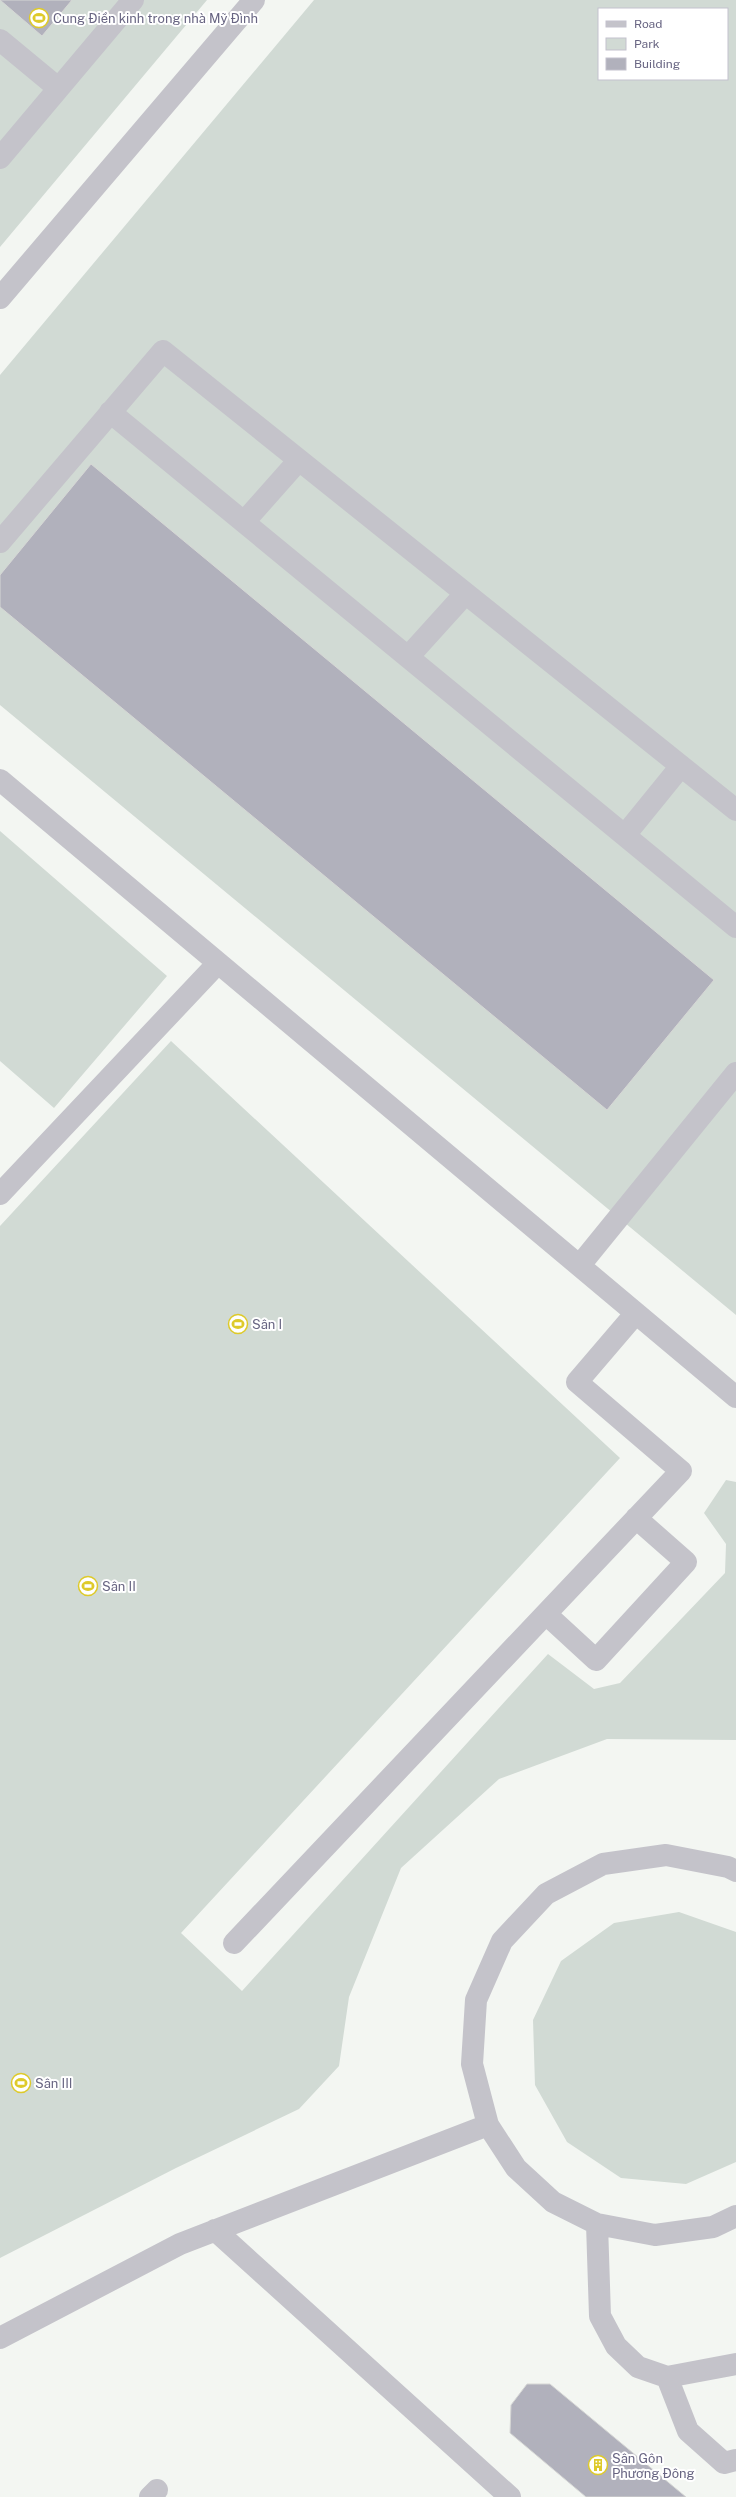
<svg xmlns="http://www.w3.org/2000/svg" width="736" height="2497" font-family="'Public Sans',sans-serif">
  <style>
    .green { fill: #d1dad4; fill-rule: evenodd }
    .building { fill: #b1b1bc; stroke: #d6d7d5 }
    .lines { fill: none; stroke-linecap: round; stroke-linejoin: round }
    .minor { stroke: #c4c3ca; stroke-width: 22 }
    .labels { text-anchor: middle; stroke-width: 4; stroke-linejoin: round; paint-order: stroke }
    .poi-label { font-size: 13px; fill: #686582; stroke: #fff; text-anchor: start }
  </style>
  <rect width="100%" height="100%" fill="#f3f6f2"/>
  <path class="green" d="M 0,0 L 207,0 L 0,247 Z
    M 314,0 L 736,0 L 736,1315 L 0,705 L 0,375 ZM 599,9 L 727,9 L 727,79 L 599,79 Z
    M 0,831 L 167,976 L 54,1108 L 0,1061 Z
    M 171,1041 L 620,1458 L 181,1933 L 242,1991 L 548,1654 L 594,1689 L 620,1683 L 725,1573 L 726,1544 L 704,1513 L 726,1480 L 736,1482 L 736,1740 L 607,1739 L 499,1779 L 401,1868 L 349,1997 L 339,2066 L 299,2109 L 176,2168 L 0,2258 L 0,1226 Z
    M 679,1912 L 736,1932 L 736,2162 L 686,2184 L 621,2178 L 567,2142 L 535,2085 L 533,2020 L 561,1961 L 614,1923 Z"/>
  <path class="building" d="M 0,0 L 72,0 L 42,36 Z
    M 91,464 L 714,980 L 607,1110 L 0,607 L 0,575 Z
    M 527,2384 L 550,2384 L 686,2497 L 586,2497 L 510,2433 L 511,2405 Z"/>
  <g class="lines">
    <path class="minor" d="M 0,40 L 58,88
      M 0,158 L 133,0
      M 0,298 L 254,0
      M 110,412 L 736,927
      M 244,522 L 299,460
      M 0,542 L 163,351 L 736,810
      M 408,657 L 465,594
      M 0,780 L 736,1397
      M 625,835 L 681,766
      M 0,1194 L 218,963
      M 580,1265 L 736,1073
      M 546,1614 L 596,1660 L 686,1562 L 636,1518
      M 736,1871 L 728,1867 L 666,1855 L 603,1864 L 546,1894 L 502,1941 L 476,2000 L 472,2064 L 488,2125 L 516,2168 L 553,2202 L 597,2224 L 655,2235 L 713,2227 L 736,2216
      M 234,1943 L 681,1471 L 577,1382 L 636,1313
      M 597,2224 L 600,2316 L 616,2346 L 638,2367 L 667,2377 L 736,2364
      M 215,2230 L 510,2497
      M 0,2338 L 180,2244 L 488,2125
      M 667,2377 L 688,2431 L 724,2463 L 736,2460
      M 150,2497 L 157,2490"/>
  </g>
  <defs>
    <g id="stadium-ring" transform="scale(1)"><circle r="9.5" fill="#fff" stroke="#deca2a" stroke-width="1.5"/><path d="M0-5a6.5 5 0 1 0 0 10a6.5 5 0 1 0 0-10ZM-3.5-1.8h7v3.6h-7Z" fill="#deca2a"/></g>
    <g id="building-ring" transform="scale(1)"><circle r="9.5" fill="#fff" stroke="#deca2a" stroke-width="1.5"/><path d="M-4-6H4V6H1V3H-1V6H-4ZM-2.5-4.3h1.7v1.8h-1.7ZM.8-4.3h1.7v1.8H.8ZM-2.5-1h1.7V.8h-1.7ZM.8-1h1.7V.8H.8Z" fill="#deca2a"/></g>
  </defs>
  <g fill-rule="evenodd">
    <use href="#stadium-ring" x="39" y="18"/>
    <use href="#stadium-ring" x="238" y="1324"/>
    <use href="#stadium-ring" x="88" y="1586"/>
    <use href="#stadium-ring" x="21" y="2083"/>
    <use href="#building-ring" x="598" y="2465"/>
  </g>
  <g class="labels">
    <g class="poi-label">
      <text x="53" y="23">Cung Điền kinh trong nhà Mỹ Đình</text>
      <text x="252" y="1329">Sân I</text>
      <text x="102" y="1591">Sân II</text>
      <text x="35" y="2088">Sân III</text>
      <text x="612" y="2463">Sân Gôn<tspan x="612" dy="15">Phương Đông</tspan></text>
    </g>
  </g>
  <rect x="598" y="8" width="130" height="72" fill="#ffffff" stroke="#c3c1cd"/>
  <rect x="606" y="21" width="20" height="6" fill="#c4c3ca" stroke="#c3c1cd"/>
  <text x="634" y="28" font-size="12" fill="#686582">Road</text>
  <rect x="606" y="38" width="20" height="12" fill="#d1dad4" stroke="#c3c1cd"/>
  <text x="634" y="48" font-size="12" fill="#686582">Park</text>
  <rect x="606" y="58" width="20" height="12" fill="#b1b1bc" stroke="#c3c1cd"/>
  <text x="634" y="68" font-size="12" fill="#686582">Building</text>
</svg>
